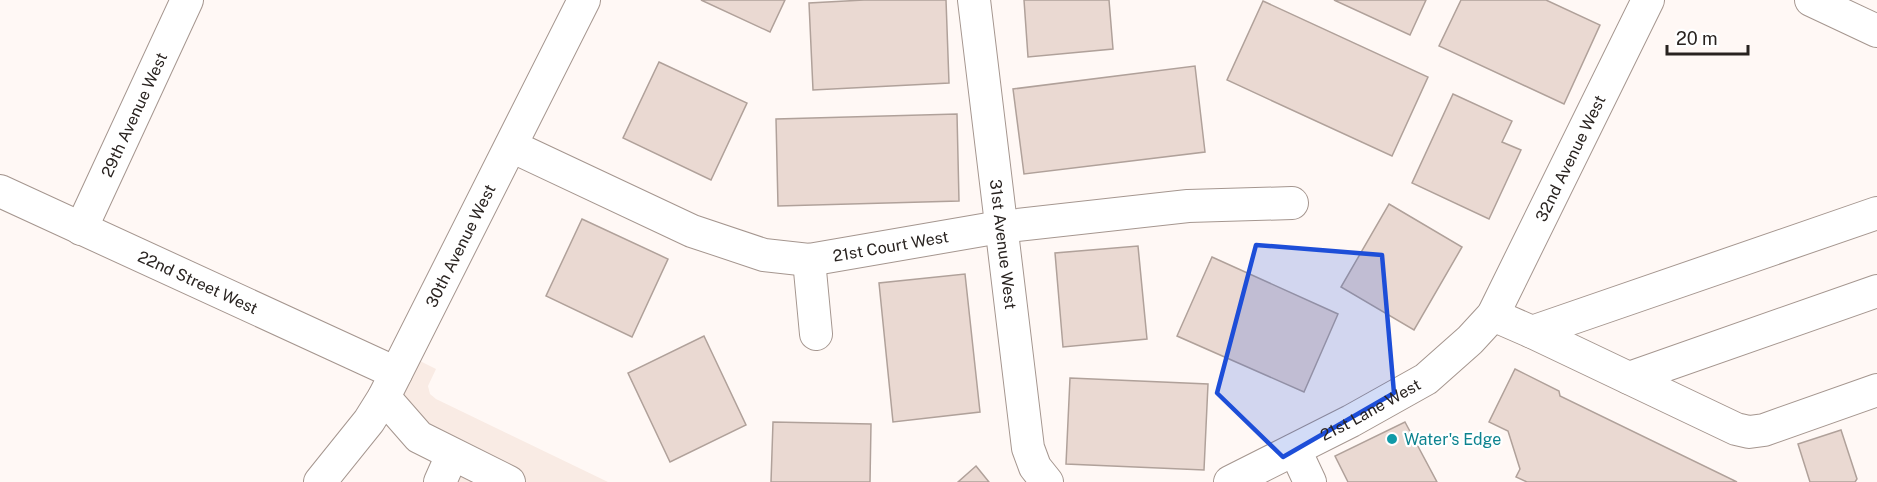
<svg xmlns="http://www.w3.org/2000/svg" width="1877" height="482" font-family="'Public Sans',sans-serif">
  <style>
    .built { fill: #f9ebe4 }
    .building { fill: #ead9d2; stroke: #b0a19a; stroke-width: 1.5 }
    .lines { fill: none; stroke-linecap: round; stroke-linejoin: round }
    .minor-casing { stroke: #a5968f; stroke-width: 34 }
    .minor { stroke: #fff; stroke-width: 32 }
    .marked { fill: #1d4ed8; fill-opacity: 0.2; stroke: #1d4ed8; stroke-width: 4.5; stroke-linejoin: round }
    .culture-dot { fill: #0f9aa8; stroke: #fff; stroke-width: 2 }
    .labels { text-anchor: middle; stroke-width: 4.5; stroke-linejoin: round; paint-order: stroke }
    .street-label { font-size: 16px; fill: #292320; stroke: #fff }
    .culture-label { font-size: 16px; fill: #0d838f; stroke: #fff; text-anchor: start }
  </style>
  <rect width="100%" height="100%" fill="#fff8f5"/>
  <path class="built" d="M 420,361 L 436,369 L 428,386 L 430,394 L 436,399 L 608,482 L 454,482 L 402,397 Z"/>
  <path class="building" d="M 701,0 L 785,0 L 770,32 Z
    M 864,0 L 946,0 L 949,83 L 813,90 L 809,3 Z
    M 1024,0 L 1109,0 L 1113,49 L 1028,57 Z
    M 1334,0 L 1426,0 L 1410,35 Z
    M 1461,0 L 1546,0 L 1600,25 L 1564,104 L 1439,46 Z
    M 1263,1 L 1428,77 L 1392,156 L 1227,80 Z
    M 659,62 L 747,103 L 711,180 L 623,138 Z
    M 1195,66 L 1205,152 L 1024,174 L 1013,89 Z
    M 1453,94 L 1512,121 L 1502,142 L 1521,150 L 1489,219 L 1412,183 Z
    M 957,114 L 959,201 L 778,206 L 776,119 Z
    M 1389,204 L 1462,247 L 1414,330 L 1341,287 Z
    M 582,219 L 668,259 L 632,337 L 546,296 Z
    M 1138,246 L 1147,339 L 1063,347 L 1055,253 Z
    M 1212,257 L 1338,314 L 1304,392 L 1177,336 Z
    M 965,274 L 980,412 L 893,422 L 879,283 Z
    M 704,336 L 746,425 L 670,462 L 628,373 Z
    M 1515,369 L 1559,391 L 1560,396 L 1737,482 L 1527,482 L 1516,477 L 1520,469 L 1508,431 L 1489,422 Z
    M 1070,378 L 1208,384 L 1204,470 L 1066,464 Z
    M 773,422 L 871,424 L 870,482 L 771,482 Z
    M 1405,422 L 1437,482 L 1348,482 L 1335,456 Z
    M 1841,430 L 1857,479 L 1855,482 L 1810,482 L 1798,444 Z
    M 976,466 L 989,482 L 958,482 Z"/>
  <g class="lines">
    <g class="minor-casing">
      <g id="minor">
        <path id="s1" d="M 974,0 L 1028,448 L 1035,467 L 1047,482"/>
        <path d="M 1811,0 L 1877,31"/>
        <path id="s2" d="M 511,146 L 692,231 L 764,255 L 809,260 L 1000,227 L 1188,206 L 1292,203"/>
        <path id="s3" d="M 0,191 L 396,373"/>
        <path id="s4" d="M 81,229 L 187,0"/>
        <path d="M 809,260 L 816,334"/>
        <path d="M 1493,315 L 1532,332 L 1877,213"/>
        <path d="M 1532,332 L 1736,429 L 1749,432 L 1764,430 L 1877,390"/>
        <path d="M 1629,378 L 1877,291"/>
        <path d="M 384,397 L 419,437 L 509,482"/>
        <path d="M 1295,450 L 1310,482"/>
        <path id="s5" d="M 320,482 L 369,421 L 384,397 L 584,0"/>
        <path d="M 440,482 L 452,455"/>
        <path id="s6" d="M 1230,482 L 1351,421 L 1426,379 L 1470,340 L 1493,315 L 1648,0"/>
      </g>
    </g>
    <use href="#minor" class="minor"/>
  </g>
  <path class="marked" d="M 1256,245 L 1382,255 L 1394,393 L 1283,457 L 1217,393 Z"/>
  <circle class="culture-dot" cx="1392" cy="439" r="6"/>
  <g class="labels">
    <g class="street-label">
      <text dy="6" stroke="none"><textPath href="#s4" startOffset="126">29th Avenue West</textPath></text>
      <text dy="6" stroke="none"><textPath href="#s6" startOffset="489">32nd Avenue West</textPath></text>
      <text dy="6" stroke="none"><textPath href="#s1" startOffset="246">31st Avenue West</textPath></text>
      <text dy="6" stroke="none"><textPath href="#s5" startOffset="276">30th Avenue West</textPath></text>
      <text dy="6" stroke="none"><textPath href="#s2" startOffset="404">21st Court West</textPath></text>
      <text dy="6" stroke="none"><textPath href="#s3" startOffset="218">22nd Street West</textPath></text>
      <text dy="6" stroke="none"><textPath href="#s6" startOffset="158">21st Lane West</textPath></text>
    </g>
    <g class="culture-label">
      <text x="1404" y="445">Water's Edge</text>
    </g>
  </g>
  <path d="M1667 45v9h81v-9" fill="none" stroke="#292320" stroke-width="3"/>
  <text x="1676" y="45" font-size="18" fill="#292320" stroke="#ffffff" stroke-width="4.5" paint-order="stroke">20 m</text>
</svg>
